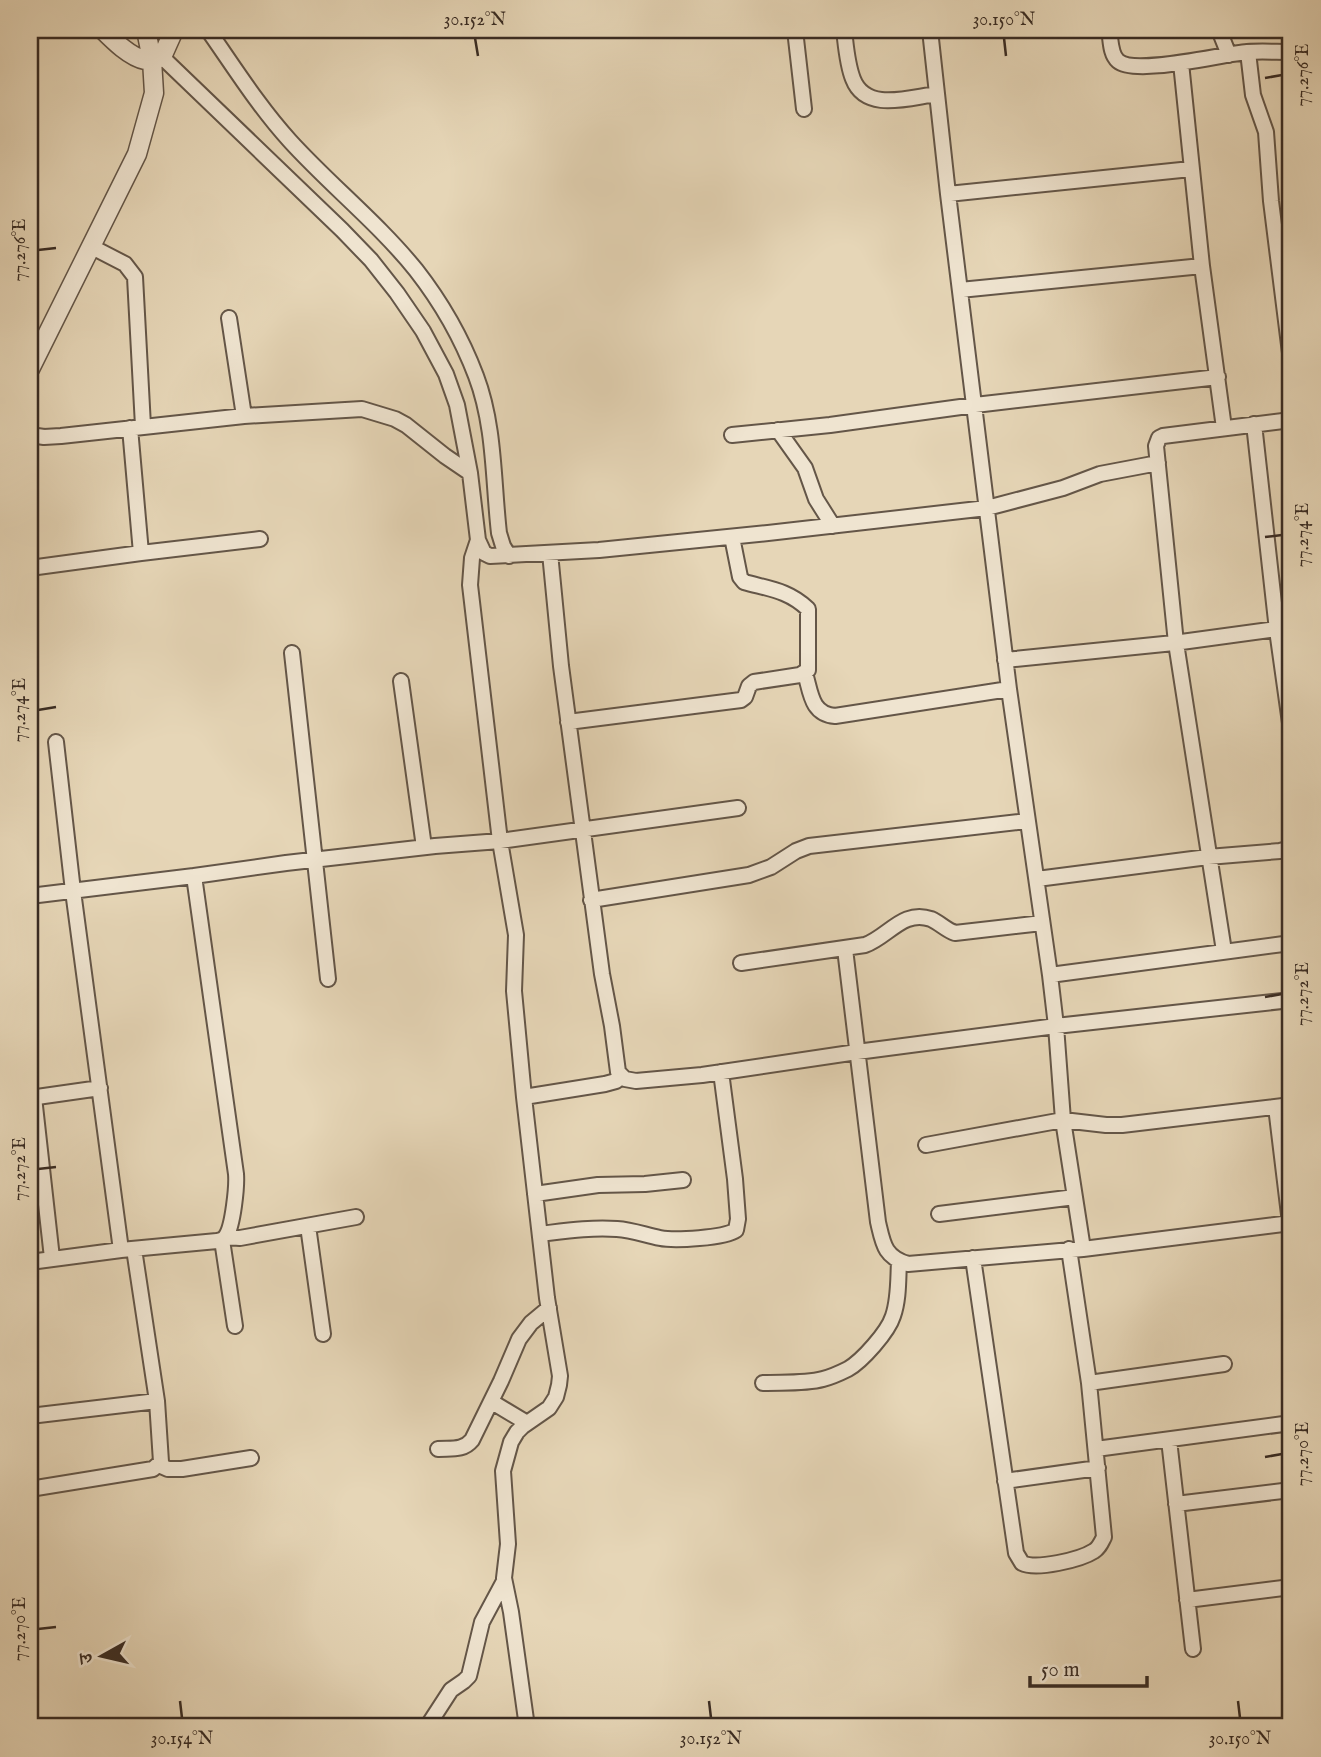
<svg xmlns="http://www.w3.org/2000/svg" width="1321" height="1757" font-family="'IM FELL English','Noto Serif Devanagari',serif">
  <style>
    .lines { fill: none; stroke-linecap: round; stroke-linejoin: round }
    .minor-casing { stroke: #645648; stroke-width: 18 }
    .tertiary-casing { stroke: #645648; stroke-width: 21 }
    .minor { stroke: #efe4d0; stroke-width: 14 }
    .tertiary { stroke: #efe4d0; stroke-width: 18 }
    .ticks { fill: none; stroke: #382b23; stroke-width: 2.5 }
    .neatline { fill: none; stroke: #382b23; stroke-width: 2.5 }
    .ticks-label { font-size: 18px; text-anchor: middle; fill: #382b23 }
  </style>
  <rect width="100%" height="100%" fill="#e6d6b7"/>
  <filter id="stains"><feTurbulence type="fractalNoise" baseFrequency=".00286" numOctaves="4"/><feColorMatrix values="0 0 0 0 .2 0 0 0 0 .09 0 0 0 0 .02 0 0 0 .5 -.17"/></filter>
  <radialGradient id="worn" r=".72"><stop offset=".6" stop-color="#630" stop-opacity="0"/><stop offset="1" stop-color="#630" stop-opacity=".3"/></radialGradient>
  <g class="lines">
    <g class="minor-casing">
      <path id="minor" d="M 208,30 C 234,67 259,107 290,141 C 330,185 378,223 416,270 C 441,302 462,339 476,376 C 495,426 493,481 499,533 L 503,546 L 509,556
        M 795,30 L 804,109
        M 844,30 C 846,46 847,64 853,79 C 866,113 910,97 937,94
        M 930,30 L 948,194 L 1009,689 L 1050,975 L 1056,1026 L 1063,1120 L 1083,1249
        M 1109,30 C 1111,40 1110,54 1118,61 C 1135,76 1222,54 1247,52 C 1262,51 1277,52 1291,52
        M 1219,30 L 1229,55
        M 1248,52 L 1253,95 L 1266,132 L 1271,201 L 1291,361
        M 162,57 L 342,230 L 371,260 L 397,293 L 423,331 L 446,374 L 457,405 L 470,473 L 478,540 L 484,553 L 490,556 L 599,550 L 768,533 L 987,508 L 1063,488 L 1100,474 L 1158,463
        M 1181,63 L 1202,266 L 1224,428
        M 948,194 L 1191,169
        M 92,247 L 125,264 L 135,277 L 143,426
        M 960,290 L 1202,266
        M 229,318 L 244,416
        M 1254,424 L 1277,630 L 1291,730
        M 130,428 L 141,553
        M 778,430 L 805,468 L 816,499 L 833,526
        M 30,435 L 44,437 L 61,436 L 244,416 L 362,409 L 395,419 L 406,425 L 445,456 L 470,473
        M 732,435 L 830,425 L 975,405 L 1218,377
        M 478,540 L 472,558 L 470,585 L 500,841 L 516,935 L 514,991 L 524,1097 L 547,1298 L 560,1376 L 559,1385 L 556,1397 L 549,1408 L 523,1426 L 517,1432 L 511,1442 L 503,1471 L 508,1544 L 504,1578 L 511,1612 L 527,1727
        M 550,553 L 561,666 L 602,974 L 612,1026 L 618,1072 L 625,1079 L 636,1081 L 702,1075 L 857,1052 L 1056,1026 L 1291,1000
        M 30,568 L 141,553 L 260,539
        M 292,653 L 328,979
        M 1005,660 L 1174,643 L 1291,627
        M 805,673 C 811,693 811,714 835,716 L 1009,689
        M 401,681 L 424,847
        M 568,722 L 741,700 L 745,697 L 749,686 L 754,682 L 800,675 L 808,670 L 808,609 C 788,590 769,589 744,582 L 740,577 L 732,537
        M 56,742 L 73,891 L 121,1250
        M 1037,879 L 1208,857 L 1280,851 L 1291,848
        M 30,896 L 194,876 L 286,863 L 435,846 L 500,841 L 738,808
        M 591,900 L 749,875 L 771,867 L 796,851 L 809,846 L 1027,821
        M 845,949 L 878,1222 C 883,1243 884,1257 908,1264 L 1083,1249 L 1291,1223
        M 1224,951 L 1176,643 L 1156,446 L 1159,438 L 1163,436 L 1291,420
        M 741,963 L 865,945 C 888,937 903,909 931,919 C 940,923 946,930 955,933 L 1042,923
        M 1050,975 L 1291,943
        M 34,1097 L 52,1258
        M 524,1097 L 605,1084 L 616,1081 L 621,1077
        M 30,1098 L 100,1088
        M 1276,1107 L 1290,1223
        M 926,1145 L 1063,1120 L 1106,1125 L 1122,1125 L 1291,1105
        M 535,1194 L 598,1185 L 645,1184 L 683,1180
        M 939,1214 L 1075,1197
        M 308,1226 L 323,1334
        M 540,1234 C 565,1231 591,1227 617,1229 C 632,1230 645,1235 660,1238 C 674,1241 725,1238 736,1230 L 738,1219 L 735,1179 L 721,1072
        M 226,1237 L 240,1238 L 356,1217
        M 222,1240 L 235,1326
        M 973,1258 L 1016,1553 L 1022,1563 C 1036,1570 1080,1560 1094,1551 C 1099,1548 1101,1543 1104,1537 L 1089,1383 L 1069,1249
        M 30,1262 L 121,1250 L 217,1241 C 222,1240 223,1240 226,1236 C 233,1226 237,1186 236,1174 L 194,876
        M 763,1383 C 782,1382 804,1384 823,1379 C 831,1377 840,1373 848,1369 C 862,1361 888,1332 893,1316 C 899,1299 898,1279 899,1262
        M 1089,1383 L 1224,1364
        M 492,1402 L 527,1423
        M 30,1416 L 157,1401
        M 1169,1440 L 1193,1649
        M 438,1449 C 451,1448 463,1451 472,1440 L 501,1381 L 519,1339 L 531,1323 L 549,1308
        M 1096,1449 L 1291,1423
        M 159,1465 L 168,1469 L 182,1469 L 251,1458
        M 1005,1481 L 1098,1468
        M 30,1489 L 153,1469 L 161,1462 L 157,1401 L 134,1249
        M 1176,1504 L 1291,1490
        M 1187,1600 L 1291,1587
        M 427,1727 L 451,1690 L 464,1681 L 469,1676 L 482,1622 L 504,1581"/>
    </g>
    <g class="tertiary-casing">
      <path id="tertiary" d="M 103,30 C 114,41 130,57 145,60 C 151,62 157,59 162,57 L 174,30
        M 30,369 L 137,154 L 154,93 L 152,60 L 146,30"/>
    </g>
    <use href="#minor" class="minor"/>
    <use href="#tertiary" class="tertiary"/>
  </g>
  <path class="ticks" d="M 475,38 L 478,56M 1004,38 L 1006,56M 1265,78 L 1282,75M 38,250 L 56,248M 1265,537 L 1282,535M 38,710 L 56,707M 1265,997 L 1282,994M 38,1169 L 56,1167M 1265,1457 L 1282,1454M 38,1629 L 56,1627M 180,1701 L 182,1718M 709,1701 L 711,1718M 1238,1701 L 1240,1718"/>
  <rect width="1321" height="1757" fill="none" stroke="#e6d6b7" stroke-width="77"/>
  <g transform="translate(102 1656) rotate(262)" stroke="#efe4d0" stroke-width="5" paint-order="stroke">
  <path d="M0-5L12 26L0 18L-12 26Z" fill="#382b23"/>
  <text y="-10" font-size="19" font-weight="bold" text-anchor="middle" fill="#382b23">उ</text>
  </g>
  <path d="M1030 1676v10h117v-10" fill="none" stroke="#382b23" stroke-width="3.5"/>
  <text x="1041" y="1676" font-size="21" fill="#382b23" stroke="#efe4d0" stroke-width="5" paint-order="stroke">50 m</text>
  <rect x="38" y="38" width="1244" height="1680" class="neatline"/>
  <g class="ticks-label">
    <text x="475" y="25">30.152°N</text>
    <text x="1004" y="25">30.150°N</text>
    <text transform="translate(1302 75) rotate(-90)" y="6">77.276°E</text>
    <text transform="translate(19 250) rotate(-90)" y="6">77.276°E</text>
    <text transform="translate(1302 535) rotate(-90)" y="6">77.274°E</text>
    <text transform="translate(19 710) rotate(-90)" y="6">77.274°E</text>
    <text transform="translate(1302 994) rotate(-90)" y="6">77.272°E</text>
    <text transform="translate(19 1169) rotate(-90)" y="6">77.272°E</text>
    <text transform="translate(1302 1454) rotate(-90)" y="6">77.270°E</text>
    <text transform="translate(19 1629) rotate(-90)" y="6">77.270°E</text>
    <text x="182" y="1744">30.154°N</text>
    <text x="711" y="1744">30.152°N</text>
    <text x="1240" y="1744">30.150°N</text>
  </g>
  <rect width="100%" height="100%" filter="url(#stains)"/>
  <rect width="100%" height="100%" fill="url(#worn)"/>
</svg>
